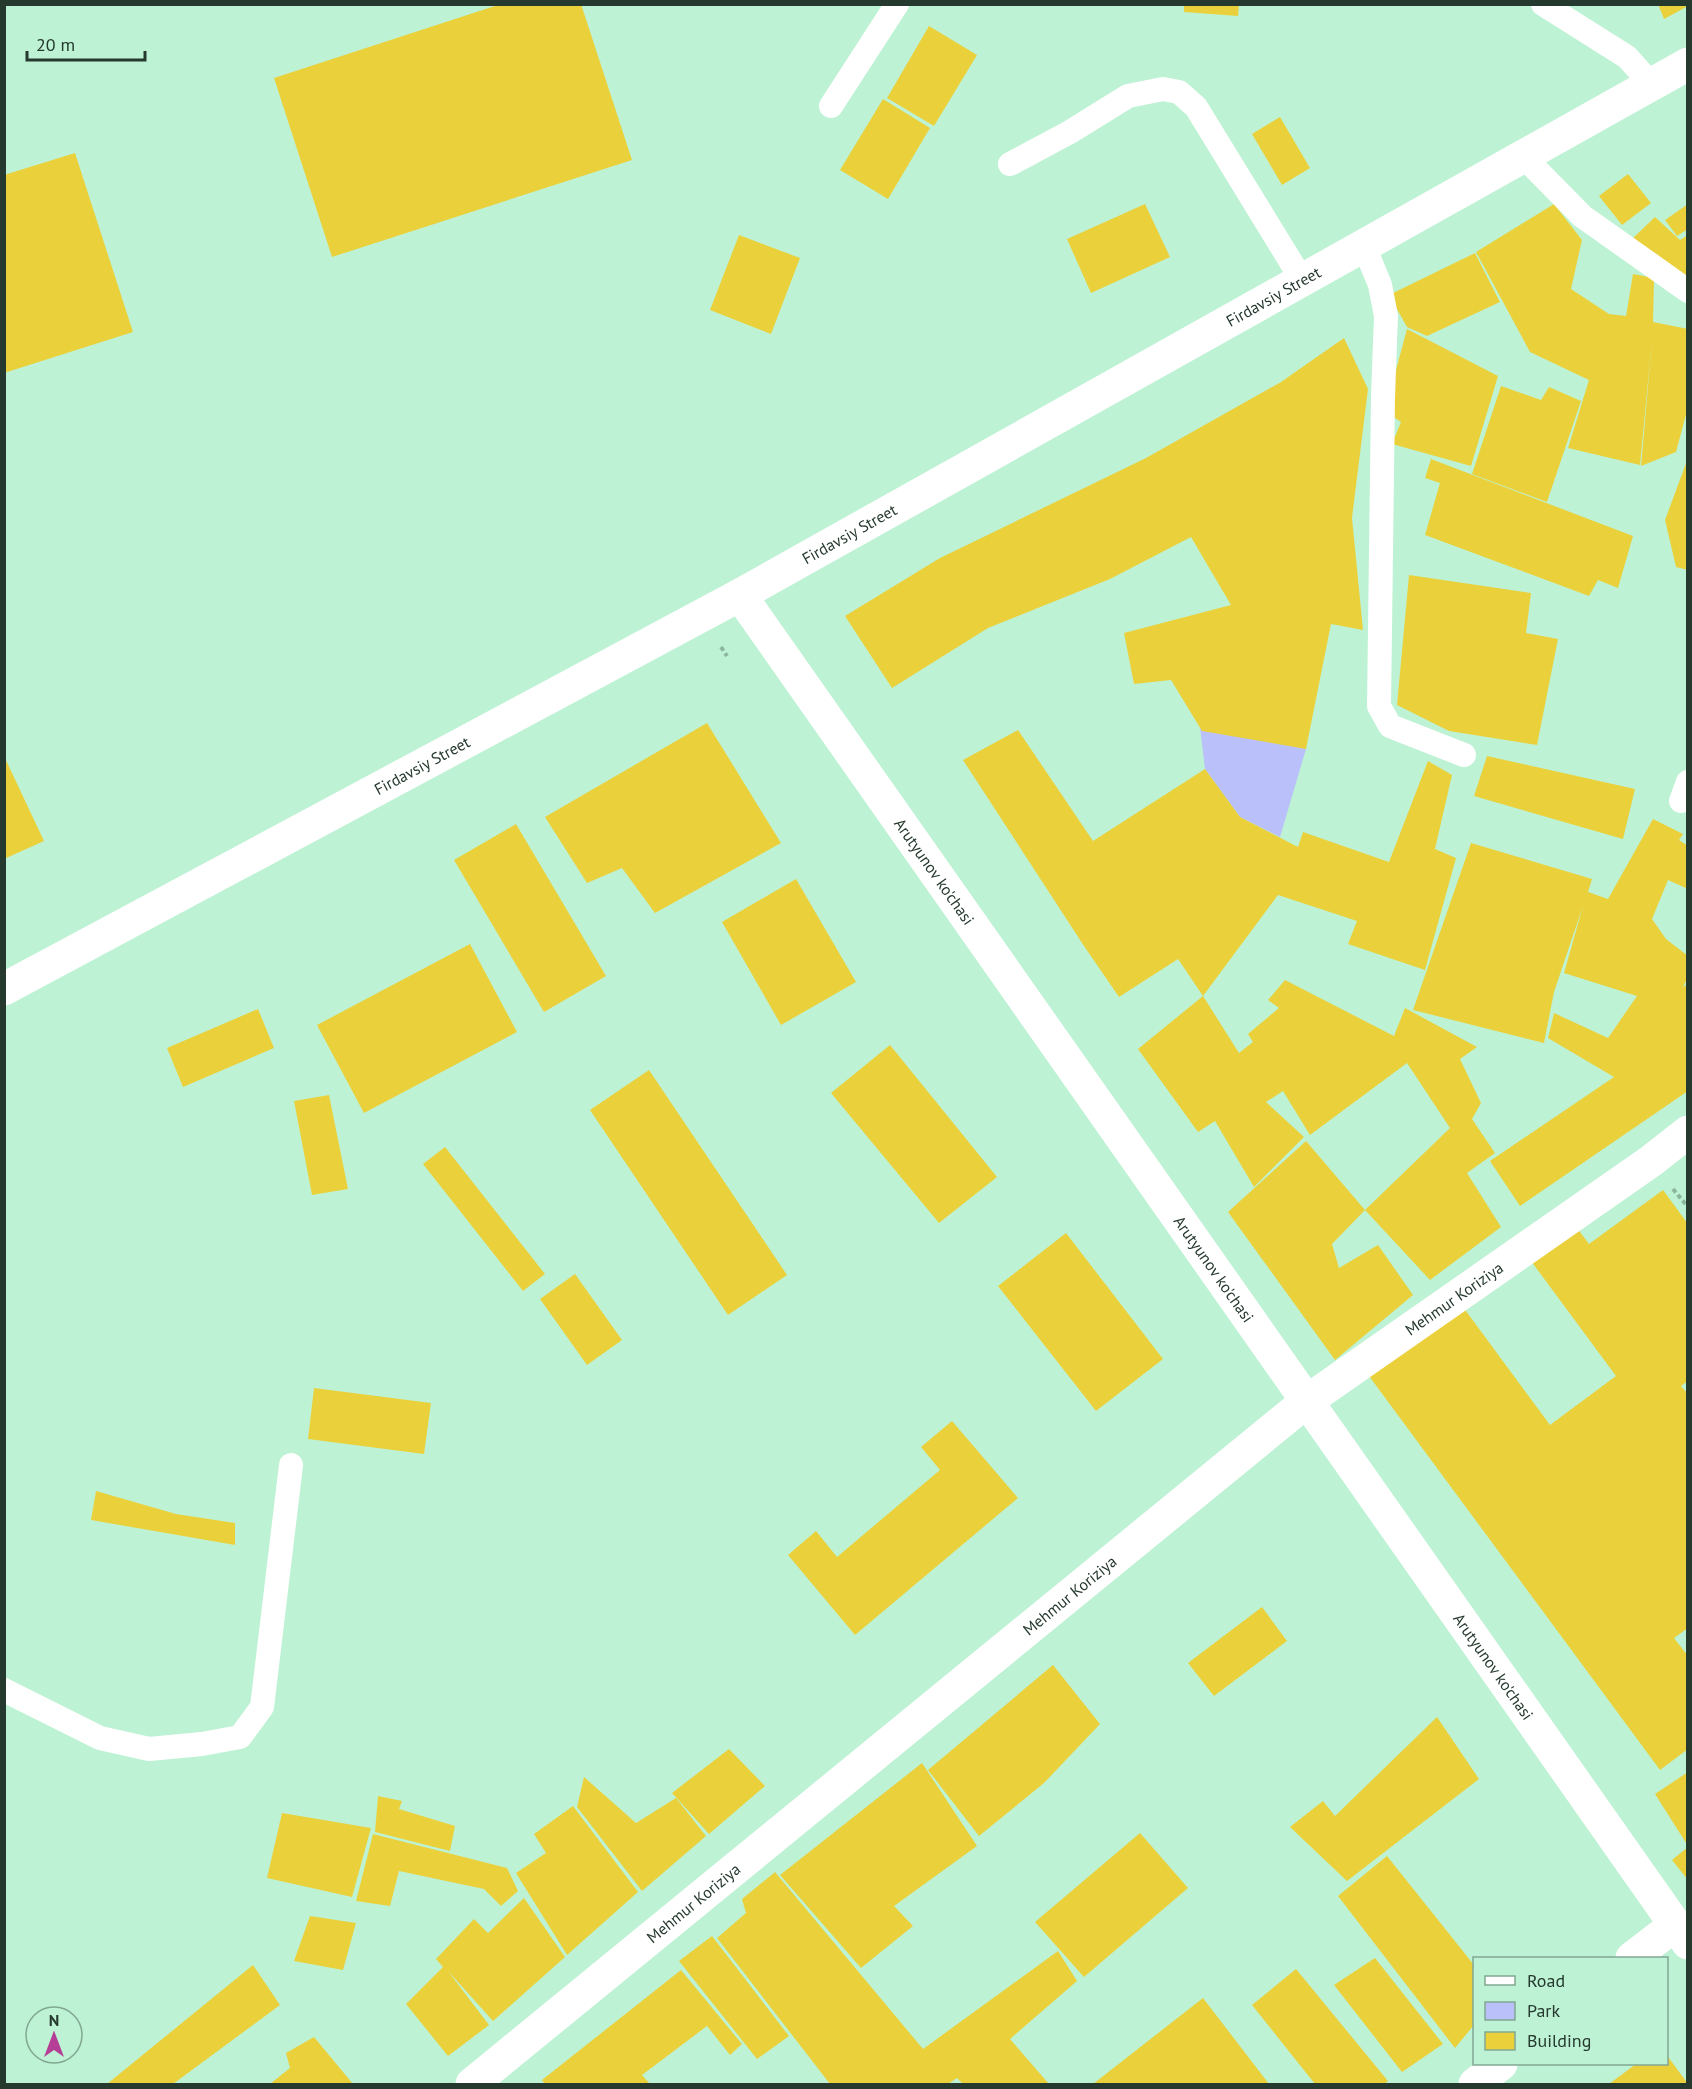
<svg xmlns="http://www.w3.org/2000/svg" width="1692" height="2089" font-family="'PT Sans',sans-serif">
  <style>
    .green { fill: #b9c0fa }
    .building { fill: #ead13c }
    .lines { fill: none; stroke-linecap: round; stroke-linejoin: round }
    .path { stroke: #8cb69e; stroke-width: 4; stroke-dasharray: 4.5 3; stroke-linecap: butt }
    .lane { stroke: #fff; stroke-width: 24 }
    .street { stroke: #fff; stroke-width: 33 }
    .secondary { stroke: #fff; stroke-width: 33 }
    .labels { text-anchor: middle; stroke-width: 4.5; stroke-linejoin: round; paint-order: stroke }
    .street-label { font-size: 16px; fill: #25392e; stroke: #bef2d4 }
  </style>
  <rect width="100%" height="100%" fill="#bef2d4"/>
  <path class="green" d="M 1200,727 L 1306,749 L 1280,837 L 1240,817 L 1205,769 Z"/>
  <path class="building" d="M 501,4 L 581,4 L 632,160 L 332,257 L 274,78 Z
    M 1184,4 L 1239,4 L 1238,16 L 1184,12 Z
    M 1658,4 L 1688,4 L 1688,6 L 1664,19 Z
    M 929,26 L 977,55 L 934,126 L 887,98 Z
    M 883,99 L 930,128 L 888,199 L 840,170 Z
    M 1280,117 L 1310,168 L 1282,185 L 1252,134 Z
    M 75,153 L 133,332 L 4,373 L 4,175 Z
    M 1628,174 L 1651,203 L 1622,225 L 1599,196 Z
    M 1145,204 L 1170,257 L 1091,293 L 1067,239 Z
    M 1554,204 L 1582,240 L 1571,289 L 1609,314 L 1626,316 L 1633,274 L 1654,278 L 1653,322 L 1688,329 L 1688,407 L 1676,452 L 1641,466 L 1652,340 L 1640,465 L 1568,448 L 1589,380 L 1530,352 L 1476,252 Z
    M 1688,204 L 1688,229 L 1677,236 L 1665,220 Z
    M 1655,217 L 1680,240 L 1688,235 L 1688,282 L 1630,241 Z
    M 739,235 L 800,258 L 771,334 L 710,310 Z
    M 1475,253 L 1500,302 L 1427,336 L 1407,327 L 1389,295 Z
    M 1407,329 L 1498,376 L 1471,466 L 1392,444 L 1401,422 L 1385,411 Z
    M 1344,338 L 1368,389 L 1352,518 L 1363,630 L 1331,624 L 1306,749 L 1202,731 L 1171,680 L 1134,684 L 1124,633 L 1231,605 L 1191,537 L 1110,579 L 988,628 L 892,688 L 845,616 L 940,558 L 1146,458 L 1281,382 Z
    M 1501,386 L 1541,400 L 1549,387 L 1581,401 L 1547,502 L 1472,474 Z
    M 1688,458 L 1688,570 L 1676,567 L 1665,520 Z
    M 1431,459 L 1633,536 L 1618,588 L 1598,580 L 1589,596 L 1425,535 L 1440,483 L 1425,478 Z
    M 1409,575 L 1531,593 L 1526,633 L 1558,639 L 1537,745 L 1449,731 L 1397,705 Z
    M 707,723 L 781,843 L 655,913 L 622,868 L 587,883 L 545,817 Z
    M 1018,730 L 1093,841 L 1205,769 L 1240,817 L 1298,847 L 1303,832 L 1389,862 L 1428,761 L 1452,775 L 1435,849 L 1456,858 L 1425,970 L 1348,944 L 1357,921 L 1278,895 L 1203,996 L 1178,959 L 1119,997 L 1084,946 L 963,760 Z
    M 4,756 L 44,841 L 4,859 Z
    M 1487,756 L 1635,789 L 1623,839 L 1474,796 Z
    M 1653,819 L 1683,834 L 1679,840 L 1688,846 L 1688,889 L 1668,880 L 1652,919 L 1666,939 L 1688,956 L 1688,977 L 1683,987 L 1688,984 L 1688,1091 L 1520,1206 L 1490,1161 L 1614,1077 L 1548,1038 L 1554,1013 L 1608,1038 L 1637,996 L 1564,973 L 1583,906 L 1554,992 L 1544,1043 L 1413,1010 L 1471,843 L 1592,879 L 1588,892 L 1608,899 Z
    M 516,824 L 606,976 L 544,1012 L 454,860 Z
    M 796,879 L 856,982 L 781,1025 L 722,922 Z
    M 470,944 L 517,1032 L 364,1113 L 317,1025 Z
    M 1285,980 L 1394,1036 L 1405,1008 L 1477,1047 L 1460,1059 L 1481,1103 L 1472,1119 L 1495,1153 L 1467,1173 L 1501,1227 L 1430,1280 L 1365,1210 L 1450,1128 L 1407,1063 L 1310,1135 L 1283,1091 L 1266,1102 L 1304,1137 L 1254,1187 L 1215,1121 L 1198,1132 L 1138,1049 L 1203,996 L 1239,1053 L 1253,1042 L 1248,1034 L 1279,1008 L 1268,1000 Z
    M 258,1009 L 274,1048 L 183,1087 L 167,1048 Z
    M 890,1045 L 997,1177 L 939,1223 L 831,1093 Z
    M 649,1070 L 787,1275 L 728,1315 L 590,1110 Z
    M 329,1095 L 348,1189 L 312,1195 L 294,1101 Z
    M 1306,1141 L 1365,1210 L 1332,1244 L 1339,1268 L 1378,1245 L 1413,1295 L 1335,1360 L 1228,1212 Z
    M 445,1147 L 545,1274 L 523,1291 L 423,1164 Z
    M 1663,1190 L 1688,1224 L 1688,1381 L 1681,1386 L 1688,1394 L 1688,1628 L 1674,1638 L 1688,1656 L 1688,1749 L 1660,1770 L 1369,1376 L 1463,1307 L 1550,1425 L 1616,1376 L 1531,1261 L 1577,1228 L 1589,1244 Z
    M 1066,1233 L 1163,1359 L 1096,1411 L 998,1286 Z
    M 575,1274 L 622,1340 L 587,1365 L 540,1299 Z
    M 314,1388 L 431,1403 L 424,1454 L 308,1439 Z
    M 952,1421 L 1018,1498 L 855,1635 L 788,1555 L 816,1531 L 837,1557 L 940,1470 L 921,1447 Z
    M 96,1491 L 176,1514 L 235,1523 L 235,1545 L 91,1520 Z
    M 1262,1607 L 1287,1641 L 1214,1696 L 1188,1663 Z
    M 1053,1665 L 1100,1724 L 1044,1783 L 979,1836 L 928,1770 Z
    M 1437,1717 L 1479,1779 L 1347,1881 L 1290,1827 L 1323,1801 L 1335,1816 Z
    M 729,1749 L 765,1786 L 709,1834 L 672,1793 Z
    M 922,1763 L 977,1846 L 894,1906 L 913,1926 L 861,1968 L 780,1875 Z
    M 1688,1772 L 1688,1846 L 1655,1794 Z
    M 584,1777 L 636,1823 L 676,1798 L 706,1836 L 642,1891 L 577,1807 Z
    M 378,1796 L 402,1801 L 399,1809 L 455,1826 L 450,1851 L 375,1832 Z
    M 573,1806 L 638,1892 L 567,1955 L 516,1873 L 546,1853 L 534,1834 Z
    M 282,1813 L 371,1828 L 352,1897 L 267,1878 Z
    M 1140,1833 L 1188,1888 L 1084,1977 L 1035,1922 Z
    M 373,1834 L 507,1868 L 518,1891 L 501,1906 L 484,1889 L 399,1871 L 390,1906 L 356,1901 Z
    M 1688,1847 L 1688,1880 L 1672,1860 Z
    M 1387,1856 L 1474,1965 L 1474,2025 L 1455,2048 L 1338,1896 Z
    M 775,1872 L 923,2049 L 1058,1951 L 1077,1981 L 1010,2039 L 1049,2084 L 963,2084 L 957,2078 L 948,2084 L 830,2084 L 717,1938 L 746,1913 L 742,1899 Z
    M 524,1898 L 565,1957 L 493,2021 L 448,1971 L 489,2025 L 448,2056 L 406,2004 L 443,1967 L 436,1959 L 474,1919 L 488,1933 Z
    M 310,1916 L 356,1923 L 343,1970 L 294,1961 Z
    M 712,1936 L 789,2036 L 757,2059 L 679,1961 Z
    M 1375,1958 L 1443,2044 L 1402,2072 L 1334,1985 Z
    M 253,1965 L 280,2005 L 173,2084 L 107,2084 Z
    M 1296,1969 L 1388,2081 L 1384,2084 L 1315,2084 L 1252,2005 Z
    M 681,1970 L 742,2044 L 730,2055 L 707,2026 L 642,2075 L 650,2084 L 545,2084 L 542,2080 Z
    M 1203,1998 L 1269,2084 L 1093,2084 Z
    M 314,2037 L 353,2084 L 270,2084 L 290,2068 L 286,2053 Z
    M 1666,2054 L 1688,2084 L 1609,2084 L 1636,2064 L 1666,2064 Z"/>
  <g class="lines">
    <path class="path" d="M 721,647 L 727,656
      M 1673,1189 L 1688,1207"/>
    <path class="lane" d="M 1543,4 L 1627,57 L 1652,85
      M 831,106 L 897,4
      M 1523,156 L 1582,216 L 1688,291
      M 1010,164 L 1070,132 L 1128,96 L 1163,89 L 1179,92 L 1196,107 L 1302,280
      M 1364,246 L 1380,285 L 1386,316 L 1383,397 L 1379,706 L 1390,726 L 1464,755
      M 1681,801 L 1688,782
      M 4,1690 L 100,1738 L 149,1749 L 202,1744 L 240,1737 L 262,1707 L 291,1465"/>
    <g class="street">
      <path id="s1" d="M 740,595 L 1688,1943"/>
      <path d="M 1632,1958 L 1675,1925"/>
      <path id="s2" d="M 472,2084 L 1307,1401 L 1651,1161 L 1688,1132"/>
      <path d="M 1475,2084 L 1501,2064"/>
    </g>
    <path class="secondary" id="s3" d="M 4,989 L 740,595 L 1688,64"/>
  </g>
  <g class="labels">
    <g class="street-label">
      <text dy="6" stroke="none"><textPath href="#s3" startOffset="1446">Firdavsiy Street</textPath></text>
      <text dy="6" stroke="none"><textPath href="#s3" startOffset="960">Firdavsiy Street</textPath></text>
      <text dy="6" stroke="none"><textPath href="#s3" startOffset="474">Firdavsiy Street</textPath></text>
      <text dy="6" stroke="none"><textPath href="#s1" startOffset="338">Arutyunov ko'chasi</textPath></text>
      <text dy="6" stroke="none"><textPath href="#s1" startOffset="824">Arutyunov ko'chasi</textPath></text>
      <text dy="6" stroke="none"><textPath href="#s2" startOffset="1258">Mehmur Koriziya</textPath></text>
      <text dy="6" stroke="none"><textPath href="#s2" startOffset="772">Mehmur Koriziya</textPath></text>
      <text dy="6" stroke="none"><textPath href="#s1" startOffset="1310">Arutyunov ko'chasi</textPath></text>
      <text dy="6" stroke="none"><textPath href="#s2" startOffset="286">Mehmur Koriziya</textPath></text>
    </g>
  </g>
  <rect width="1692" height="2089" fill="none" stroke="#25392e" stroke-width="12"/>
  <rect x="1473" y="1957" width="195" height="108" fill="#bef2d4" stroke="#81a892" stroke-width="1.5"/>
  <rect x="1485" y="1976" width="30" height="9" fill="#ffffff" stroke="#81a892" stroke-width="1.5"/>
  <text x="1527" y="1987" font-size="18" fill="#25392e">Road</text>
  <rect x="1485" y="2002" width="30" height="18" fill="#b9c0fa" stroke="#81a892" stroke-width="1.5"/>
  <text x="1527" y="2017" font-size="18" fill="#25392e">Park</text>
  <rect x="1485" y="2032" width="30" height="18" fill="#ead13c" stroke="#81a892" stroke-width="1.5"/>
  <text x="1527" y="2047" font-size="18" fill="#25392e">Building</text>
  <g transform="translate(54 2035)"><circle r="28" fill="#bef2d4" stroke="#81a892" stroke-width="1.5"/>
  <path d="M0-4.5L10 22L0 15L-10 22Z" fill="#b53f97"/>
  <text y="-9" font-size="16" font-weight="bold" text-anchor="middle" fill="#25392e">N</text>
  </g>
  <path d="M27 51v9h118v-9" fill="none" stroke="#25392e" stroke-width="3"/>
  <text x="36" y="51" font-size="18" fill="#25392e" stroke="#bef2d4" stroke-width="4.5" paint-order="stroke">20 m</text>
</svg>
